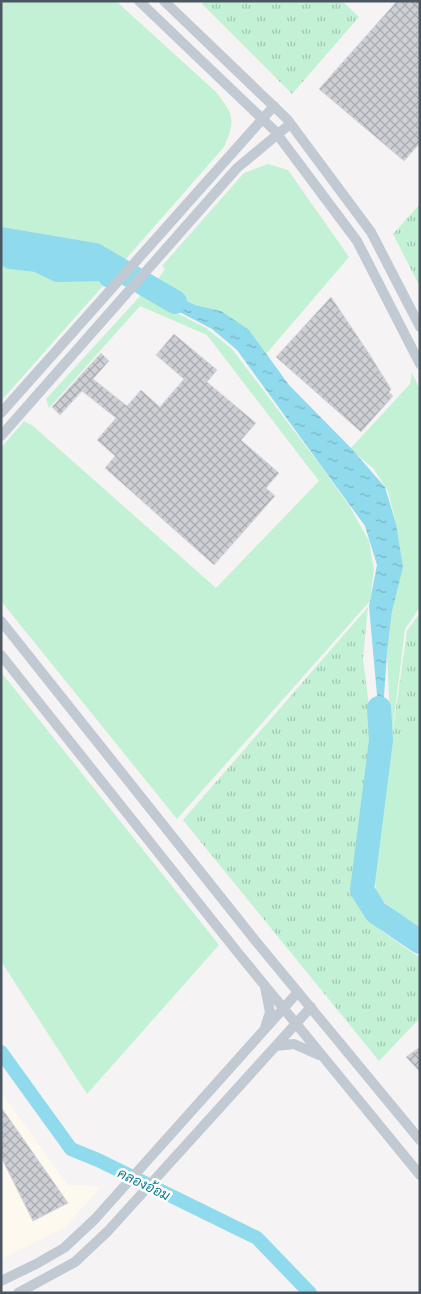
<svg xmlns="http://www.w3.org/2000/svg" width="421" height="1294" font-family="Raleway,Sarabun,sans-serif">
  <style>
    .commercial { fill: #fdf9ef }
    .grass { fill: #c3f1d5 }
    .park { fill: url(#park-tufts) }
    .water { fill: url(#water-ripples) }
    .lines { fill: none; stroke-linecap: round; stroke-linejoin: round }
    .canal { stroke: #90daee; stroke-width: 14 }
    .river { stroke: #90daee; stroke-width: 24 }
    .building { fill: url(#building-cross-hatch); stroke: #d7d9de }
    .minor { stroke: #c1cad2; stroke-width: 10 }
    .labels { text-anchor: middle; stroke-width: 5; stroke-linejoin: round; paint-order: stroke }
    .water-label { font-size: 14px; font-style: italic; fill: #0c7c9b; stroke: #fff }
  </style>
  <defs>
    <pattern id="park-tufts" width="24" height="20" patternUnits="userSpaceOnUse" patternTransform="scale(1.25)"><rect width="24" height="20" fill="#c3f1d5"/><path d="M3 7l-1-3M5 7V3M7 7l1-3M15 17l-1-3M17 17v-4M19 17l1-3" fill="none" stroke="#a0c6b0"/></pattern>
    <pattern id="water-ripples" width="26" height="14" patternUnits="userSpaceOnUse" patternTransform="scale(1.25)"><rect width="26" height="14" fill="#90daee"/><path d="M2 4q2-2 4 0t4 0M15 11q2-2 4 0t4 0" fill="none" stroke="#78b4c4"/></pattern>
    <pattern id="building-cross-hatch" width="8" height="8" patternUnits="userSpaceOnUse" patternTransform="scale(1.25)"><rect width="8" height="8" fill="#cdcfd5"/><path d="M0 0l8 8M0 8l8-8" fill="none" stroke="#a8abb0"/></pattern>
  </defs>
  <rect width="100%" height="100%" fill="#f5f3f3"/>
  <path class="commercial" d="M 1,1092 L 68,1185 L 101,1187 L 65,1227 L 1,1259 Z"/>
  <path class="grass" d="M 1,1 L 116,1 L 216,92 C 234,116 236,119 224,147 L 124,261 L 112,255 L 105,247 L 1,233 Z
    M 268,164 L 288,170 L 349,257 L 266,354 L 221,311 L 195,305 L 171,292 L 156,282 L 165,269 L 162,266 L 244,173 Z
    M 1,254 L 13,258 L 37,260 L 58,270 L 103,269 L 109,279 L 1,401 Z
    M 142,294 L 165,307 L 206,328 L 232,349 L 323,469 L 350,507 L 369,541 L 374,570 L 370,601 L 177,819 L 1,601 L 1,448 L 24,421 L 33,426 L 216,588 L 319,481 L 207,335 L 140,306 L 49,408 L 46,399 Z
    M 412,373 L 420,390 L 420,607 L 405,629 L 391,743 L 420,716 L 420,928 L 400,915 L 376,895 L 375,876 L 391,744 L 387,653 L 392,611 L 396,524 L 388,491 L 373,468 L 350,449 L 410,384 Z
    M 1,672 L 219,945 L 87,1094 L 1,961 Z"/>
  <path class="park" d="M 204,1 L 342,1 L 359,17 L 292,94 L 202,4 Z
    M 420,204 L 420,287 L 393,234 Z
    M 368,607 L 363,658 L 374,746 L 352,880 L 361,911 L 383,932 L 420,958 L 420,1018 L 379,1061 L 183,820 Z
    M 420,613 L 420,716 L 391,744 L 407,631 Z"/>
  <path class="water" d="M 154,278 L 171,293 L 195,305 L 221,311 L 249,330 L 289,385 L 350,447 L 385,487 L 396,524 L 403,567 L 392,611 L 387,653 L 381,740 L 369,606 L 377,565 L 365,526 L 237,350 L 212,329 L 141,292 Z"/>
  <g class="lines">
    <path class="canal" d="M 1,1052 L 71,1149 L 98,1160 L 257,1238 L 310,1293"/>
    <path class="river" d="M 1,239 L 95,255 L 175,302
      M 11,257 L 37,260 L 58,270 L 106,269 L 110,276
      M 379,708 L 381,740 L 362,890 L 376,912 L 420,942"/>
  </g>
  <path class="building" d="M 397,1 L 420,1 L 420,143 L 404,161 L 319,89 Z
    M 331,297 L 368,352 L 391,389 L 389,392 L 393,396 L 361,432 L 276,357 Z
    M 174,334 L 217,370 L 207,382 L 256,423 L 241,440 L 279,473 L 266,488 L 275,496 L 214,565 L 105,468 L 115,456 L 97,440 L 116,418 L 82,391 L 60,415 L 52,407 L 101,353 L 109,361 L 93,379 L 127,406 L 141,390 L 160,407 L 184,379 L 156,355 Z
    M 420,1047 L 420,1072 L 406,1057 Z
    M 1,1107 L 68,1203 L 33,1221 L 1,1157 Z"/>
  <g class="lines">
    <path class="minor" d="M 139,1 L 274,130 L 357,241 L 420,364
      M 164,1 L 287,119 L 371,232 L 420,327
      M 1,413 L 274,106
      M 1,436 L 237,168 L 290,124
      M 1,621 L 254,939 L 420,1140
      M 1,655 L 239,954 L 420,1175
      M 265,1028 L 270,1012 L 265,987
      M 276,1046 L 294,1044 L 319,1055
      M 1,1281 L 36,1264 L 64,1248 L 95,1219 L 298,992
      M 18,1293 L 75,1262 L 108,1231 L 311,1007"/>
  </g>
  <g class="labels">
    <g class="water-label">
      <text transform="translate(144 1184) rotate(26)" y="5">คลองอ้อม</text>
    </g>
  </g>
  <rect width="421" height="1294" fill="none" stroke="#4a5661" stroke-width="5"/>
</svg>
